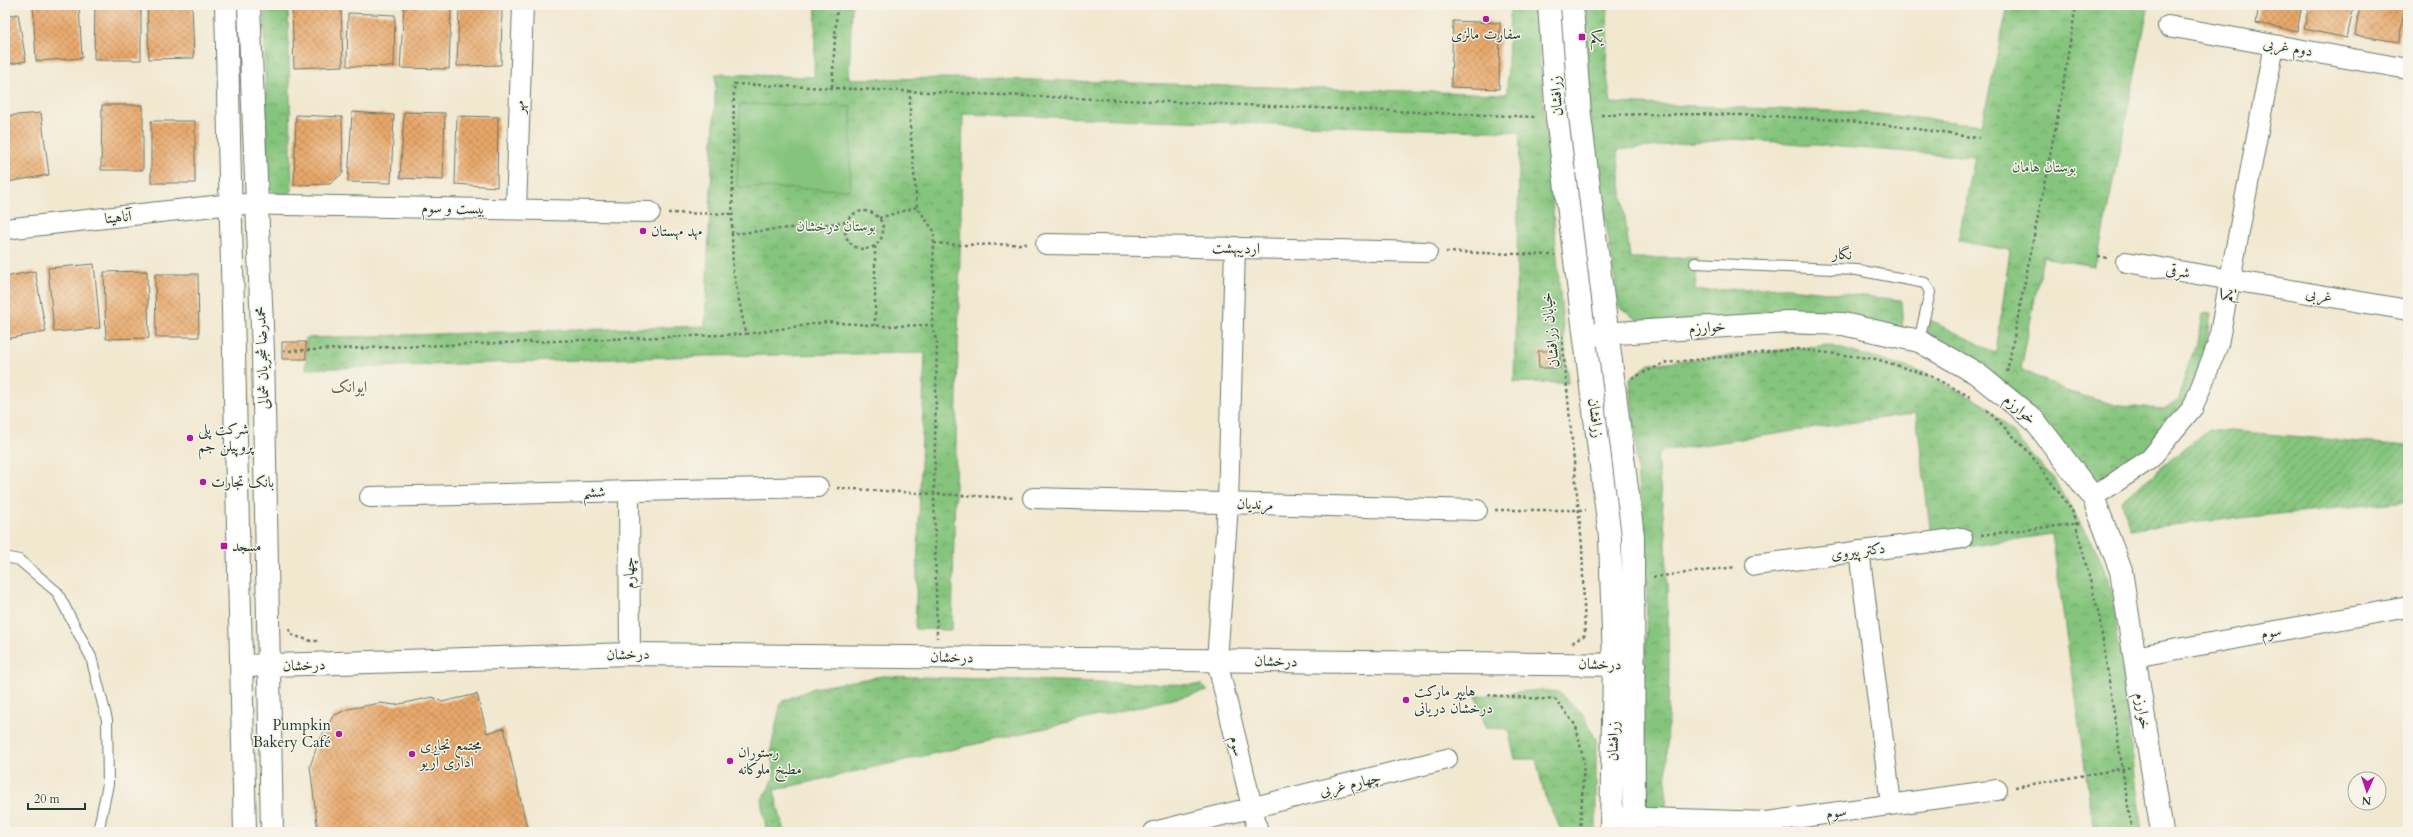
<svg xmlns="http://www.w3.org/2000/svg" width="2413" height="837" font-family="Cardo,Amiri,serif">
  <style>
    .park { fill: url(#park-crowns); stroke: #528058 }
    .garden { fill: url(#garden-furrows); stroke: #528058 }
    .pitch { fill: #84c47c; stroke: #528058 }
    .building { fill: url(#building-cross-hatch) }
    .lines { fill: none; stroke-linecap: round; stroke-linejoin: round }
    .service-casing { stroke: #68796b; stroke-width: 12 }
    .minor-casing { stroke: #68796b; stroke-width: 22 }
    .tertiary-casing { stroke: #68796b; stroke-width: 24 }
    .path { stroke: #68796b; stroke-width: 2.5; stroke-dasharray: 3 3; stroke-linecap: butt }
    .service { stroke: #fff; stroke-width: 10 }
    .minor { stroke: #fff; stroke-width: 20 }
    .tertiary { stroke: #fff; stroke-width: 22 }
    .poi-dot { fill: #b5179e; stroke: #f7f3e8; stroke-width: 1.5 }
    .labels { text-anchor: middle; stroke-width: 3; stroke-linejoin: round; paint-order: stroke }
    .poi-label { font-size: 15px; fill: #1f3d34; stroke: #f7f3e8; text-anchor: start }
    .street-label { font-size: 15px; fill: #1f3d34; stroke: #f7f3e8 }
    .park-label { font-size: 15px; fill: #385f46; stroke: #f7f3e8 }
    .neighbourhood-label { font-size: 16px; fill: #666247; stroke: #f7f3e8 }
  </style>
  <defs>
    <pattern id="park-crowns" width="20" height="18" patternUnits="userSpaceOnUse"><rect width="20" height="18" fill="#84c47c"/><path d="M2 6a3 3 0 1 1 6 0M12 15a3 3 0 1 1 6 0" fill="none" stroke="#6ba066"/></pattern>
    <pattern id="garden-furrows" width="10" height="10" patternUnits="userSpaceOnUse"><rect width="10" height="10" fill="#84c47c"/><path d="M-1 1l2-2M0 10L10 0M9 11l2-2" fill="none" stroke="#6ba066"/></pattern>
    <pattern id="building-cross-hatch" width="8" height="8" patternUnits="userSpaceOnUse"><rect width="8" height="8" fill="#e9a86b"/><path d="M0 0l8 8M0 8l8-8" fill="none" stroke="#bc8a59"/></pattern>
  </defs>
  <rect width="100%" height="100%" fill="#f7f3e8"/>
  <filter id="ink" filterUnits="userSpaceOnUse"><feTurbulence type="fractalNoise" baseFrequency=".025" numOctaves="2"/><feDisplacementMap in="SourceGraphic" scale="8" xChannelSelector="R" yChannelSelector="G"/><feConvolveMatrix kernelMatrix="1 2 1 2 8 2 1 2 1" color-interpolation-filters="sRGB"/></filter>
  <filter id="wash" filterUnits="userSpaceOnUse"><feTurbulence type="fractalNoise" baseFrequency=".012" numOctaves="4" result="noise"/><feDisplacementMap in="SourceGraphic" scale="16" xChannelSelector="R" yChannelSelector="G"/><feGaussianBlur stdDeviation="0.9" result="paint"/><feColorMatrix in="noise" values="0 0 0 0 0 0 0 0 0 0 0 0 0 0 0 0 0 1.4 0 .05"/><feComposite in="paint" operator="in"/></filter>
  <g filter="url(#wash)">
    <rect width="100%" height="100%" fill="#f1e8d0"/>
    <path class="park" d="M 264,5 L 288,5 L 292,191 L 285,196 L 267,188 Z
      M 816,5 L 852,5 L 849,79 L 962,78 L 1507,94 L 1510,5 L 1535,5 L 1568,383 L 1514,382 L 1520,132 L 963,114 L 952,630 L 915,629 L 925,353 L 703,356 L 306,369 L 306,338 L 705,326 L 716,74 L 814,77 Z
      M 1585,5 L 1608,5 L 1606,69 L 1611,103 L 1859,112 L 1982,125 L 2008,5 L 2125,5 L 2148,9 L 2098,256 L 2094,266 L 2043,257 L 2021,369 L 2066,391 L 2119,406 L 2164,409 L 2179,399 L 2190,358 L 2197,347 L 2203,314 L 2211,313 L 2203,359 L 2177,420 L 2139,459 L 2091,484 L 1925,337 L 1930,320 L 1996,353 L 2010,250 L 1958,241 L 1975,157 L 1735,139 L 1617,150 L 1630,258 L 1698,258 L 1695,291 L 1780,287 L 1901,300 L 1903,333 L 1646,326 L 1619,307 L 1590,120 Z
      M 1828,345 L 1923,372 L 1987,406 L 2056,481 L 2099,556 L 2112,591 L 2142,832 L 2094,832 L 2052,534 L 1933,552 L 1916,413 L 1661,451 L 1657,459 L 1666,541 L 1669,670 L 1666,812 L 1646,809 L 1642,800 L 1647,594 L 1630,379 L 1649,364 Z
      M 882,676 L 1202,685 L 1208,691 L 774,790 L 784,832 L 767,832 L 761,801 L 774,779 L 771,749 L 781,702 L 814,688 Z
      M 1540,690 L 1558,692 L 1584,715 L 1596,740 L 1596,832 L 1562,832 L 1545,797 L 1536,759 L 1515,759 L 1508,729 L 1486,728 L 1476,696 Z"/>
    <path class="garden" d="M 2208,429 L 2408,446 L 2408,501 L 2131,529 L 2121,501 Z"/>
    <path class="pitch" d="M 740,104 L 851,107 L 850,190 L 737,187 Z"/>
    <g id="blocks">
      <path class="building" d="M 5,5 L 8,16 L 18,14 L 26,61 L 5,65 Z
        M 33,5 L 79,5 L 82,58 L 36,61 Z
        M 95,5 L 141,5 L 141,60 L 94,60 Z
        M 147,5 L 192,5 L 194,58 L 149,59 Z
        M 404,5 L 451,9 L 449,69 L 400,68 Z
        M 2259,5 L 2302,5 L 2297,31 L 2256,23 Z
        M 2309,5 L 2354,5 L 2347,38 L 2304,29 Z
        M 2360,5 L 2405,5 L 2399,42 L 2355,35 Z
        M 502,6 L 501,65 L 457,66 L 459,8 Z
        M 292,8 L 341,8 L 343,66 L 294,68 Z
        M 348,13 L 395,15 L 394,67 L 347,66 Z
        M 1453,21 L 1500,23 L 1499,89 L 1451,87 Z
        M 102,105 L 143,105 L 143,170 L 101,170 Z
        M 352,112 L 394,115 L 391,183 L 348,182 Z
        M 404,112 L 445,113 L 443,180 L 400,178 Z
        M 41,113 L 49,175 L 7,182 L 5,166 L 5,116 Z
        M 296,115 L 342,117 L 343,173 L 330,184 L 294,185 Z
        M 457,116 L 498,117 L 497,187 L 455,184 Z
        M 151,121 L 195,121 L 195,183 L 151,183 Z
        M 94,264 L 100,328 L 54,332 L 48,268 Z
        M 35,271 L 46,332 L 5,339 L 5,277 Z
        M 147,271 L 149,338 L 106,339 L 104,272 Z
        M 155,274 L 198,274 L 199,337 L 156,337 Z
        M 282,342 L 306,342 L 306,359 L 282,359 Z
        M 1538,351 L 1560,351 L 1560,368 L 1539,368 Z
        M 477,694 L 487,733 L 504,728 L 528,832 L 318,832 L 310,766 L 319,741 L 333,716 L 348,709 L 380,703 L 395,705 L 433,697 L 442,702 Z"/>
    </g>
  </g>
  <g filter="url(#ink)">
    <use href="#blocks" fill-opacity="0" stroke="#68796b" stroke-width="1"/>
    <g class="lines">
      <g class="service-casing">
        <path id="service" d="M 1695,263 L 1857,270 L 1925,283 L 1930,292 L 1919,341
          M 5,557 L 19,560 L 57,592 L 91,657 L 107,720 L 108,784 L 98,832"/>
      </g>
      <g class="minor-casing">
        <path id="minor" d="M 2168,26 L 2408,69
          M 516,209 L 523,5
          M 5,229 L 232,204 L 650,212
          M 1046,244 L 1427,252
          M 1235,247 L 1228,504 L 1217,661 L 1258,832
          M 2126,262 L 2408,310
          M 629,491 L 630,654
          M 370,497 L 818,487
          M 2093,497 L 2150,459 L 2193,407 L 2218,344 L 2274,45
          M 1033,498 L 1477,510
          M 1859,551 L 1891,804
          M 1755,565 L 1962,538
          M 2134,657 L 2408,607
          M 1618,817 L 1767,822 L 1997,790
          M 1154,832 L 1447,759"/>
      </g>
      <g class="tertiary-casing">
        <path id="tertiary" d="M 226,5 L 245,832
          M 249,5 L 263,352 L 272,832
          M 1549,5 L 1557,118 L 1610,537 L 1614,664 L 1611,832
          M 1572,5 L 1580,116 L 1633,536 L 1634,832
          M 1586,335 L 1787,322 L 1843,324 L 1919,341 L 1976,373 L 2034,420 L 2093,497 L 2121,571 L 2162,832
          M 242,666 L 630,654 L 1634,665"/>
      </g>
      <path class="path" d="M 832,87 L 837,5
        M 910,90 L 910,126 L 917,207 L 934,231 L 932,325 L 937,343 L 934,494 L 1015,498
        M 1601,115 C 1693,113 1785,114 1877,124 C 1911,127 1945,134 1979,138
        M845 230a19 19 0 1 1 38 0a19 19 0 1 1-38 0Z
        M 668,213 L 732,214
        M 879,218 L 917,207
        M 846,222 L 732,234 L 733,271 L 746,334 L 827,322 L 884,326 L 932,325
        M 732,234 L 734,84 L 1537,117
        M 934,243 L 960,245 L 1027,244
        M 875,246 L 875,325
        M 1446,252 L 1555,255
        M 2098,256 L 2107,258
        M 1562,336 L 1582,546 L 1585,635 L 1572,643
        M 283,351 L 746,334
        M 2007,372 L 2059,110 L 2076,5
        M 1632,378 L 1665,363 L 1796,349 L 1876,359 L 1931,376 L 1972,398
        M 1987,410 L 2028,451 L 2072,510 L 2099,615 L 2132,832
        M 837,488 L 934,494 L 937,638
        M 1495,510 L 1586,510
        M 1981,535 L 2081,523
        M 1653,577 L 1736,567
        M 289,629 L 292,635 L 311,641 L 320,641
        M 1488,695 L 1556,700 L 1576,726 L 1584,763 L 1580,832
        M 2015,787 L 2133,767"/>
      <use href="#service" class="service"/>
      <use href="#minor" class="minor"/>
      <use href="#tertiary" class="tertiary"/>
    </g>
  </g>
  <g class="poi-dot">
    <circle cx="1486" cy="19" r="4"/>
    <rect x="1578" y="33" width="8" height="8" rx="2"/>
    <circle cx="643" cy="231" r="4"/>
    <circle cx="190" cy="438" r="4"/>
    <circle cx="203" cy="482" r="4"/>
    <rect x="220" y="542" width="8" height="8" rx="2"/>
    <circle cx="1406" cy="700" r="4"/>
    <circle cx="339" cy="734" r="4"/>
    <circle cx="412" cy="754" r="4"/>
    <circle cx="730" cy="761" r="4"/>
  </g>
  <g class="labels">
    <g class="poi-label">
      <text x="1486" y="39" text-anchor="middle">سفارت مالزی</text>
      <text x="1590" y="42">یکم</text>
      <text x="651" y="236">مهد مهستان</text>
      <text x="198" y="434">شرکت پلی<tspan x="198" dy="17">پروپیلن جم</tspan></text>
      <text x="211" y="487">بانک تجارت</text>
      <text x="232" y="551">مسجد</text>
      <text x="1414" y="696">هایپر مارکت<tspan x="1414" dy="17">درخشان دریانی</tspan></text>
      <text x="331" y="730" text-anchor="end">Pumpkin<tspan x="331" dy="17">Bakery Café</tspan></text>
      <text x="420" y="750">مجتمع تجاری<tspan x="420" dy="17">اداری آريو</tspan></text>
      <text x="738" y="757">رستوران<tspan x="738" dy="17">مطبخ ملوکانه</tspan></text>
    </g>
    <g class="street-label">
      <text transform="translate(2288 47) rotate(10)" y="5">دوم غربی</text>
      <text transform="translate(1556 96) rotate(-94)" y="5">زرافشان</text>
      <text transform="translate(519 107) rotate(-88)" y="5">مهر</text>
      <text transform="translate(453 208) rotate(1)" y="5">بیست و سوم</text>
      <text transform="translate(118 217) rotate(-6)" y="5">آناهیتا</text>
      <text transform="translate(1236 248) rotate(1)" y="5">اردیبهشت</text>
      <text transform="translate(1842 254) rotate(3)" y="5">نگار</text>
      <text transform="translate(2178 271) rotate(10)" y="5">شرقی</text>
      <text transform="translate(2227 295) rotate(-80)" y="5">یکم</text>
      <text transform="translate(2319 295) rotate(10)" y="5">غربی</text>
      <text transform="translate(1707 327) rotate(-4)" y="5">خوارزم</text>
      <text transform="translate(1550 330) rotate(-96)" y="5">خیابان زرافشان</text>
      <text transform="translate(262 358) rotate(-92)" y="5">محمدرضا شجریان شمالی</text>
      <text transform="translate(2020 409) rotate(41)" y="5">خوارزم</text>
      <text transform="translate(1596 418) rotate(83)" y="5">زرافشان</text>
      <text transform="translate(594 492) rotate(-1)" y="5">ششم</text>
      <text transform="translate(1255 504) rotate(2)" y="5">مرنديان</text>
      <text transform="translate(1858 551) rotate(-7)" y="5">دکتر پیروی</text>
      <text transform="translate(629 573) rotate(-91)" y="5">چهارم</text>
      <text transform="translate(2271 632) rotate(-10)" y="5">سوم</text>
      <text transform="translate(628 654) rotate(-1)" y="5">درخشان</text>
      <text transform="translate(952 657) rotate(1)" y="5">درخشان</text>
      <text transform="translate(1276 661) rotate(1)" y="5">درخشان</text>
      <text transform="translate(1600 664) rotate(1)" y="5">درخشان</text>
      <text transform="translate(304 665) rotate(-2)" y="5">درخشان</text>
      <text transform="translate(2143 711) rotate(81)" y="5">خوارزم</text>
      <text transform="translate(1613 741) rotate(-89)" y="5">زرافشان</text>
      <text transform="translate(1237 746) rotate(77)" y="5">سوم</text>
      <text transform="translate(1350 784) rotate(-13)" y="5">چهارم غربی</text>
      <text transform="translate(1836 812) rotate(-8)" y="5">سوم</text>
    </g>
    <g class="park-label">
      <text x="2044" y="172">بوستان هامان</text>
      <text x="836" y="231">بوستان درخشان</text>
    </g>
    <g class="neighbourhood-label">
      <text x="349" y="392">ایوانک</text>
    </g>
  </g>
  <rect width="2413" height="837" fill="none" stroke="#f7f3e8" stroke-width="20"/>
  <g transform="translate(2367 791) rotate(183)"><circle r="19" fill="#f7f3e8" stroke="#a1aaa0"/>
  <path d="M0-3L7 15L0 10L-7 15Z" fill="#b5179e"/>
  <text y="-6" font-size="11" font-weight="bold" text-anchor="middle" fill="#1f3d34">N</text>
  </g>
  <path d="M28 803v6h57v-6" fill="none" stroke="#1f3d34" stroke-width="2"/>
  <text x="34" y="803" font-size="12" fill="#1f3d34" stroke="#f7f3e8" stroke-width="3" paint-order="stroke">20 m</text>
</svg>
